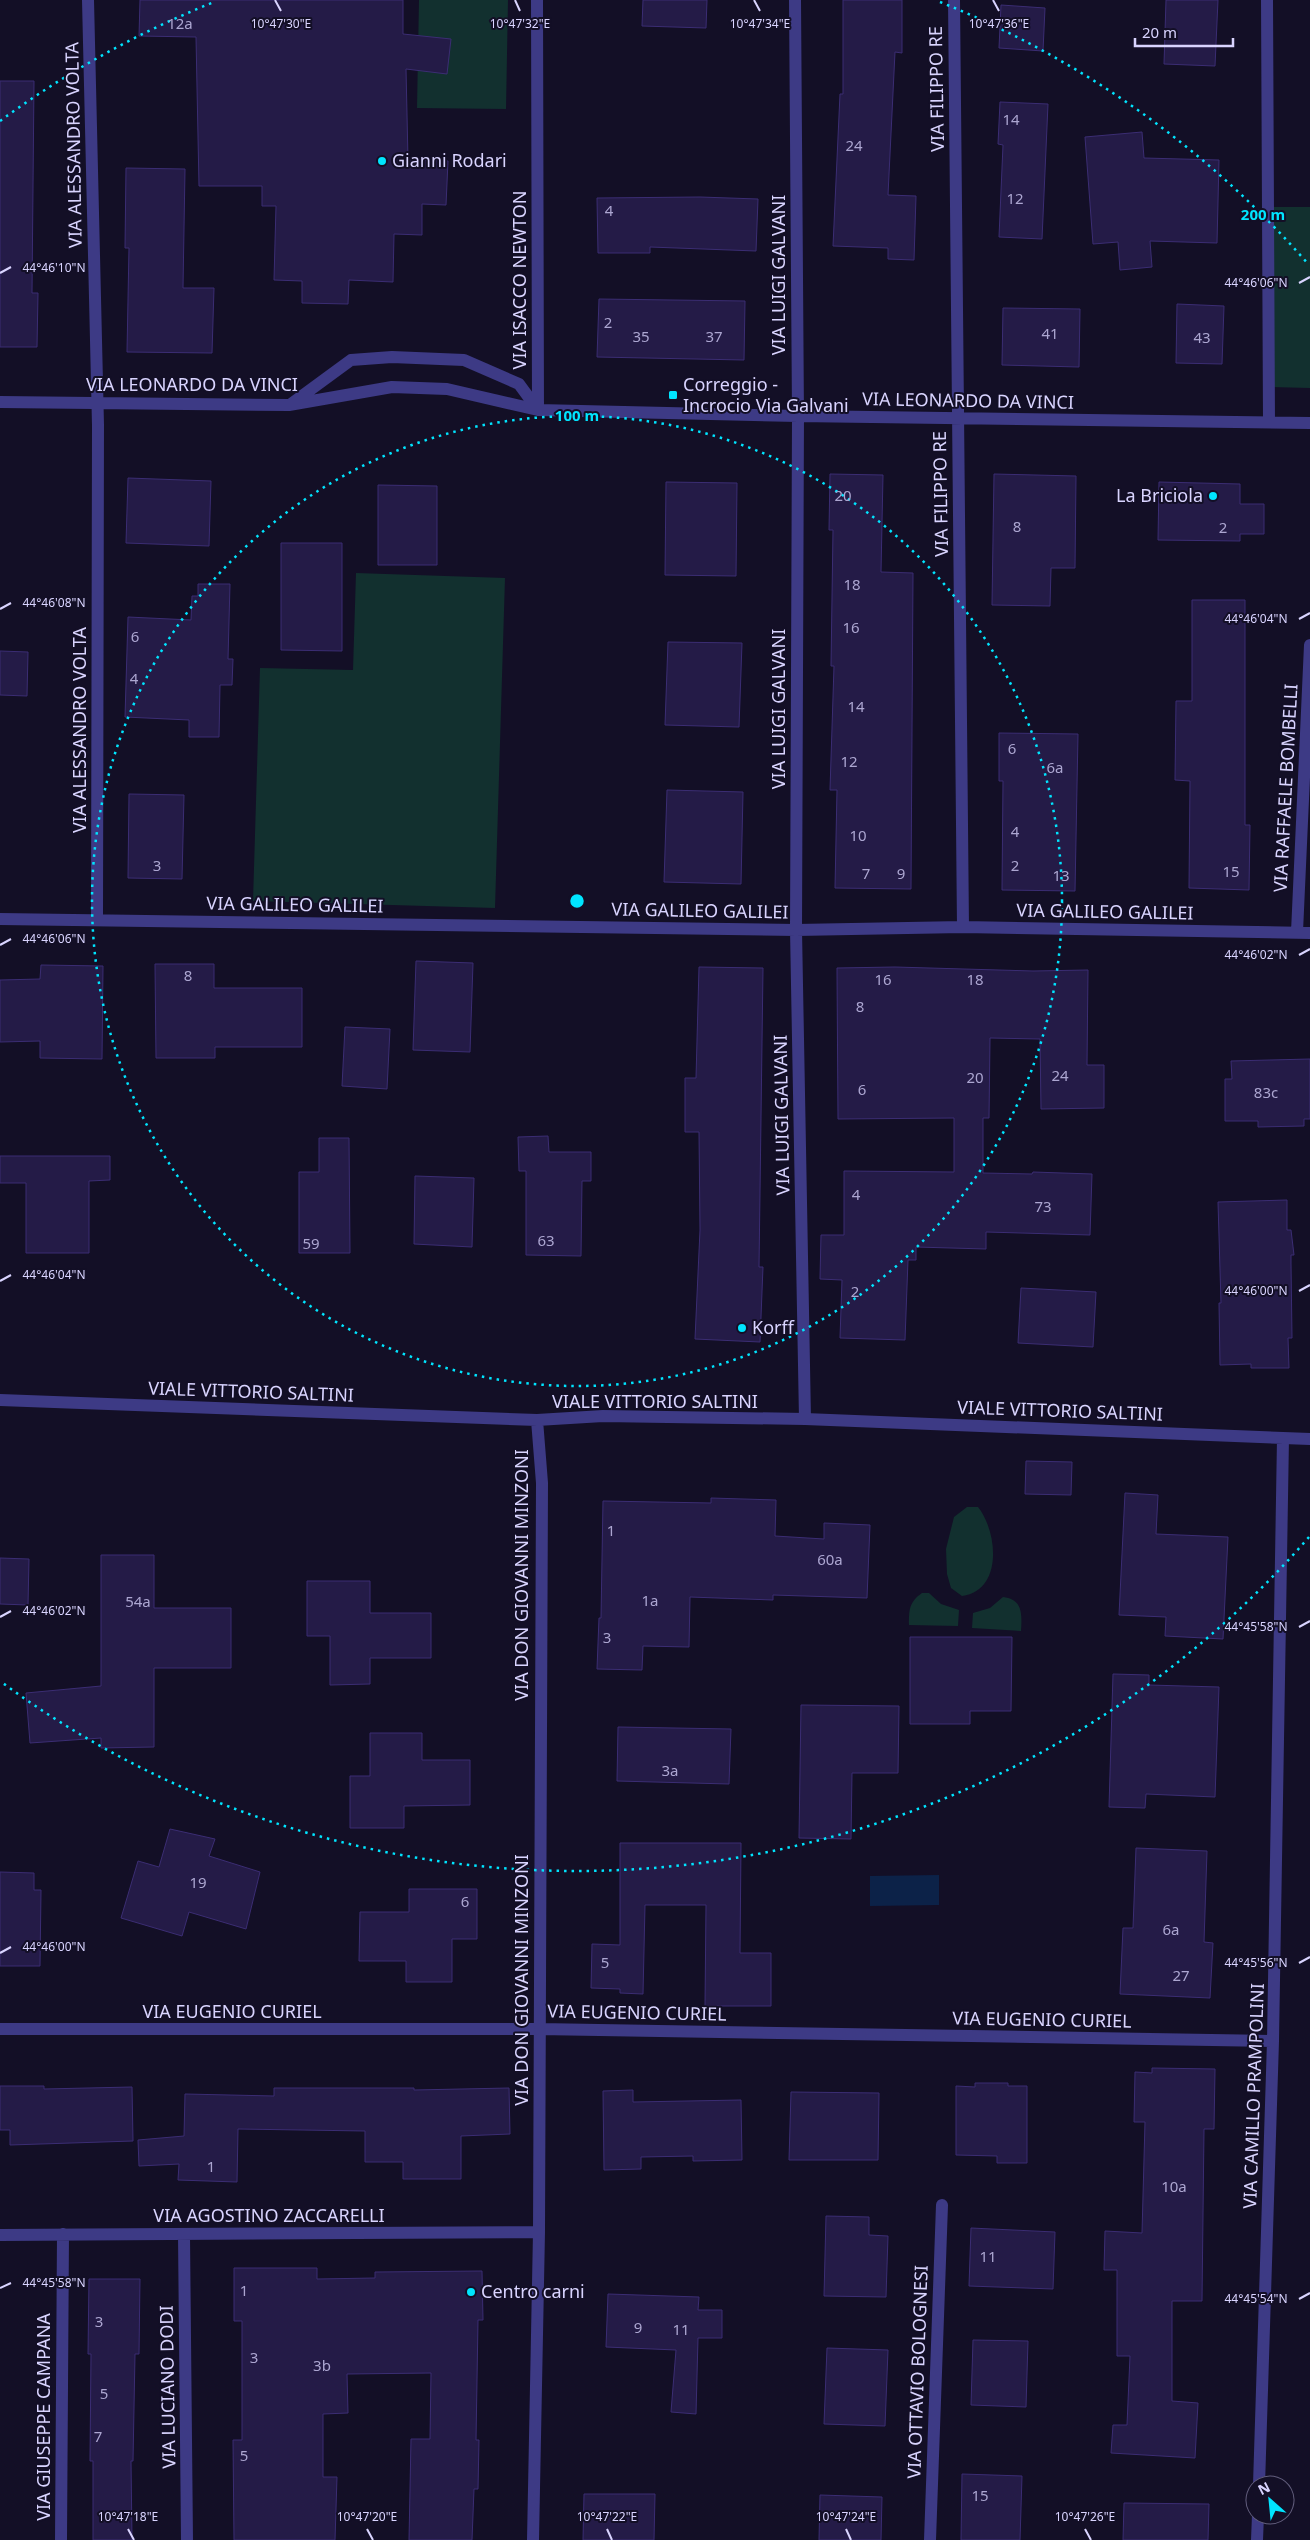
<svg xmlns="http://www.w3.org/2000/svg" width="1310" height="2540" font-family="'Noto Sans',sans-serif">
  <style>
    .green { fill: #12302f }
    .water { fill: #0c2248 }
    .building { fill: #241b47; stroke: #3b2d73 }
    .lines { fill: none; stroke-linecap: round; stroke-linejoin: round }
    .minor { stroke: #3d3a85; stroke-width: 12 }
    .ticks { fill: none; stroke: #d9d4ff; stroke-width: 2 }
    .ring { fill: none; stroke: #00e5ff; stroke-width: 2.5; stroke-dasharray: 2.5 5 }
    .poi-dot { fill: #00e5ff; stroke: #130f26; stroke-width: 2 }
    .labels { text-anchor: middle; stroke-width: 4; stroke-linejoin: round; paint-order: stroke }
    .number-label { font-size: 15px; fill: #aca6d1 }
    .street-label { font-size: 18px; fill: #d9d4ff; stroke: #130f26 }
    .poi-label { font-size: 18px; fill: #d9d4ff; stroke: #130f26; text-anchor: start }
    .ticks-label { font-size: 12px; text-anchor: middle; fill: #d9d4ff; stroke: #130f26; stroke-width: 4; stroke-linejoin: round; paint-order: stroke }
    .centre { fill: #00e5ff; stroke: #130f26; stroke-width: 2.5 }
    .ring-label { font-size: 15px; text-anchor: middle; font-weight: bold; fill: #00e5ff; stroke: #130f26; stroke-width: 4; stroke-linejoin: round; paint-order: stroke }
  </style>
  <rect width="100%" height="100%" fill="#130f26"/>
  <path class="green" d="M 419,0 L 508,0 L 506,109 L 417,108 Z
    M 1273,207 L 1310,207 L 1310,388 L 1269,387 Z
    M 356,573 L 505,578 L 495,908 L 253,901 L 260,668 L 353,670 Z
    M 967,1507 L 978,1507 C 998,1532 1003,1591 962,1596 L 951,1588 L 947,1574 L 946,1549 L 954,1517 Z
    M 922,1593 L 929,1593 L 941,1604 L 959,1610 L 958,1626 L 909,1625 C 909,1610 909,1602 922,1593 Z
    M 1003,1597 C 1023,1599 1022,1615 1021,1631 L 972,1628 L 973,1613 L 990,1608 Z"/>
  <path class="water" d="M 939,1875 L 939,1905 L 870,1906 L 870,1876 Z"/>
  <path class="building" d="M 140,0 L 403,0 L 403,34 L 451,39 L 447,74 L 406,69 L 408,160 L 448,161 L 446,205 L 422,204 L 422,235 L 394,234 L 393,282 L 349,280 L 348,304 L 302,303 L 302,281 L 274,280 L 276,206 L 262,206 L 262,186 L 199,186 L 196,37 L 139,36 Z
    M 643,0 L 707,0 L 706,28 L 642,26 Z
    M 843,0 L 902,0 L 902,53 L 895,52 L 888,195 L 916,196 L 914,260 L 888,259 L 888,248 L 833,246 L 840,94 L 843,94 Z
    M 1166,0 L 1218,0 L 1215,66 L 1164,64 Z
    M 1001,5 L 1045,8 L 1043,51 L 999,48 Z
    M 0,81 L 34,81 L 32,293 L 38,293 L 37,347 L 0,347 Z
    M 1000,102 L 1048,104 L 1042,239 L 999,237 L 1003,145 L 998,144 Z
    M 1142,132 L 1144,158 L 1219,160 L 1217,243 L 1150,241 L 1152,267 L 1120,270 L 1118,242 L 1093,244 L 1085,137 Z
    M 126,168 L 185,169 L 183,288 L 214,288 L 212,353 L 127,352 L 129,248 L 125,248 Z
    M 700,197 L 758,199 L 756,251 L 650,247 L 650,253 L 598,253 L 597,198 Z
    M 599,299 L 745,301 L 744,360 L 597,357 Z
    M 1177,304 L 1224,306 L 1222,364 L 1176,363 Z
    M 1003,308 L 1080,309 L 1079,367 L 1002,365 Z
    M 830,474 L 883,475 L 881,572 L 913,573 L 911,889 L 835,888 L 837,790 L 830,790 L 834,666 L 831,666 L 833,530 L 829,530 Z
    M 994,474 L 1076,476 L 1075,568 L 1051,568 L 1050,606 L 992,605 Z
    M 128,478 L 211,481 L 209,546 L 126,543 Z
    M 666,482 L 737,483 L 736,576 L 665,575 Z
    M 1159,482 L 1240,484 L 1240,504 L 1264,504 L 1264,534 L 1240,534 L 1240,541 L 1158,540 Z
    M 378,485 L 437,486 L 437,565 L 378,565 Z
    M 281,543 L 342,543 L 342,651 L 281,650 Z
    M 198,584 L 230,584 L 228,659 L 233,659 L 232,685 L 220,685 L 219,737 L 189,737 L 189,720 L 125,717 L 128,617 L 191,620 L 192,596 L 198,596 Z
    M 1192,600 L 1245,600 L 1245,825 L 1250,825 L 1249,890 L 1189,888 L 1190,781 L 1175,780 L 1176,701 L 1192,701 Z
    M 668,642 L 742,643 L 739,727 L 665,725 Z
    M 0,651 L 28,652 L 27,696 L 0,695 Z
    M 999,733 L 1078,734 L 1075,891 L 1002,890 L 1003,781 L 999,781 Z
    M 667,790 L 743,792 L 741,884 L 664,882 Z
    M 129,794 L 184,795 L 182,879 L 128,878 Z
    M 416,961 L 473,963 L 470,1052 L 413,1050 Z
    M 155,964 L 214,964 L 214,988 L 302,988 L 302,1047 L 215,1047 L 215,1058 L 156,1058 Z
    M 41,965 L 103,966 L 102,1059 L 40,1058 L 40,1041 L 0,1042 L 0,980 L 40,979 Z
    M 699,967 L 763,968 L 759,1267 L 763,1267 L 760,1342 L 695,1339 L 700,1230 L 699,1132 L 685,1132 L 685,1078 L 696,1078 Z
    M 895,967 L 1033,971 L 1088,970 L 1087,1065 L 1104,1065 L 1104,1108 L 1041,1109 L 1040,1039 L 990,1038 L 989,1118 L 983,1118 L 983,1173 L 1032,1174 L 1033,1172 L 1092,1174 L 1090,1235 L 986,1232 L 986,1249 L 916,1247 L 916,1260 L 908,1260 L 905,1340 L 840,1338 L 842,1280 L 820,1279 L 821,1235 L 844,1235 L 844,1171 L 954,1172 L 954,1118 L 838,1119 L 837,968 Z
    M 345,1027 L 390,1029 L 387,1089 L 342,1086 Z
    M 1310,1059 L 1310,1119 L 1304,1119 L 1304,1126 L 1258,1127 L 1258,1121 L 1225,1121 L 1225,1079 L 1232,1079 L 1231,1061 Z
    M 548,1136 L 549,1152 L 591,1152 L 591,1181 L 582,1181 L 581,1256 L 526,1255 L 526,1171 L 519,1171 L 518,1137 Z
    M 319,1138 L 349,1138 L 350,1253 L 299,1253 L 299,1172 L 319,1172 Z
    M 0,1156 L 110,1156 L 110,1180 L 89,1181 L 89,1253 L 26,1253 L 26,1183 L 0,1183 Z
    M 415,1176 L 474,1178 L 472,1247 L 414,1244 Z
    M 1287,1200 L 1287,1230 L 1291,1230 L 1294,1255 L 1291,1255 L 1291,1263 L 1292,1338 L 1288,1338 L 1289,1368 L 1251,1368 L 1251,1364 L 1220,1365 L 1219,1303 L 1221,1303 L 1218,1202 Z
    M 1021,1288 L 1096,1292 L 1093,1347 L 1018,1343 Z
    M 1026,1461 L 1072,1462 L 1071,1495 L 1025,1494 Z
    M 1125,1493 L 1158,1495 L 1156,1534 L 1228,1537 L 1223,1639 L 1165,1636 L 1166,1617 L 1119,1615 Z
    M 711,1498 L 776,1500 L 775,1536 L 824,1539 L 824,1523 L 870,1525 L 867,1598 L 773,1595 L 773,1600 L 690,1597 L 689,1647 L 643,1646 L 642,1670 L 597,1669 L 599,1618 L 601,1618 L 603,1501 L 711,1503 Z
    M 101,1555 L 154,1555 L 154,1608 L 231,1608 L 231,1668 L 154,1668 L 154,1747 L 101,1748 L 101,1738 L 30,1743 L 26,1693 L 101,1686 Z
    M 0,1558 L 29,1559 L 28,1605 L 0,1604 Z
    M 307,1581 L 370,1581 L 370,1613 L 431,1613 L 431,1658 L 370,1658 L 370,1684 L 330,1685 L 330,1636 L 307,1636 Z
    M 910,1637 L 1012,1637 L 1011,1711 L 970,1711 L 970,1724 L 910,1724 Z
    M 1113,1674 L 1149,1675 L 1149,1685 L 1219,1687 L 1215,1797 L 1146,1794 L 1145,1808 L 1109,1807 Z
    M 801,1705 L 899,1706 L 898,1773 L 852,1773 L 851,1839 L 799,1838 Z
    M 618,1727 L 731,1729 L 729,1784 L 617,1781 Z
    M 370,1733 L 422,1733 L 422,1760 L 470,1760 L 470,1805 L 404,1806 L 404,1828 L 350,1828 L 350,1776 L 370,1776 Z
    M 170,1829 L 215,1839 L 209,1856 L 260,1872 L 246,1929 L 189,1912 L 182,1936 L 121,1918 L 138,1861 L 159,1867 Z
    M 620,1843 L 741,1843 L 740,1953 L 771,1953 L 771,2006 L 705,2006 L 706,1905 L 645,1905 L 643,1994 L 620,1993 L 620,1989 L 591,1988 L 592,1944 L 620,1945 Z
    M 1136,1848 L 1207,1851 L 1204,1942 L 1213,1943 L 1210,1998 L 1120,1994 L 1123,1928 L 1133,1928 Z
    M 0,1872 L 34,1873 L 34,1890 L 41,1890 L 40,1966 L 0,1966 Z
    M 409,1889 L 477,1889 L 477,1939 L 452,1939 L 452,1982 L 406,1982 L 406,1961 L 359,1961 L 360,1912 L 409,1912 Z
    M 1152,2068 L 1215,2069 L 1214,2129 L 1204,2129 L 1202,2301 L 1172,2301 L 1172,2401 L 1198,2403 L 1195,2458 L 1111,2453 L 1113,2425 L 1127,2425 L 1130,2356 L 1117,2356 L 1117,2270 L 1104,2270 L 1105,2231 L 1142,2233 L 1145,2122 L 1134,2122 L 1135,2072 L 1152,2073 Z
    M 975,2083 L 1008,2083 L 1008,2086 L 1027,2086 L 1027,2163 L 997,2163 L 997,2156 L 956,2155 L 956,2086 L 975,2087 Z
    M 0,2086 L 44,2086 L 44,2089 L 132,2087 L 133,2141 L 10,2145 L 10,2130 L 0,2130 Z
    M 274,2088 L 414,2088 L 414,2090 L 509,2088 L 510,2134 L 461,2136 L 461,2179 L 403,2179 L 403,2162 L 365,2162 L 365,2131 L 238,2129 L 237,2182 L 178,2180 L 179,2164 L 139,2166 L 138,2140 L 184,2136 L 185,2094 L 274,2096 Z
    M 633,2090 L 633,2102 L 741,2100 L 742,2160 L 693,2161 L 693,2156 L 641,2157 L 641,2169 L 604,2170 L 603,2091 Z
    M 791,2092 L 879,2093 L 878,2160 L 789,2160 Z
    M 826,2216 L 869,2217 L 869,2235 L 888,2236 L 886,2297 L 824,2296 Z
    M 971,2228 L 1055,2232 L 1053,2289 L 969,2286 Z
    M 234,2268 L 317,2268 L 317,2279 L 375,2278 L 375,2272 L 482,2271 L 483,2320 L 478,2320 L 476,2440 L 479,2440 L 478,2489 L 474,2489 L 472,2540 L 409,2540 L 411,2439 L 430,2439 L 431,2373 L 347,2374 L 348,2413 L 323,2414 L 323,2477 L 337,2477 L 335,2540 L 234,2540 L 233,2440 L 242,2440 L 242,2321 L 234,2321 Z
    M 89,2279 L 140,2279 L 139,2354 L 135,2354 L 133,2461 L 131,2461 L 132,2540 L 93,2540 L 93,2461 L 90,2461 L 91,2354 L 88,2354 Z
    M 608,2294 L 699,2297 L 698,2310 L 722,2310 L 722,2338 L 698,2338 L 696,2414 L 671,2412 L 676,2350 L 606,2347 Z
    M 973,2340 L 1028,2341 L 1026,2407 L 971,2405 Z
    M 827,2348 L 888,2350 L 885,2426 L 824,2424 Z
    M 962,2474 L 1022,2476 L 1020,2540 L 961,2540 Z
    M 584,2494 L 655,2494 L 654,2540 L 583,2540 Z
    M 820,2495 L 882,2497 L 881,2540 L 819,2540 Z
    M 1124,2503 L 1209,2504 L 1208,2540 L 1123,2540 Z"/>
  <g class="lines">
    <path class="minor" d="M 88,0 L 98,425 L 97,920
      M 537,0 L 538,410
      M 795,0 L 798,416 L 796,930 L 805,1419
      M 954,0 L 963,927
      M 1267,0 L 1269,422
      M 0,402 L 289,405 L 392,387 L 447,389 L 538,410 L 798,416 L 1310,423
      M 291,404 L 351,360 L 392,357 L 464,360 L 519,384 L 538,410
      M 0,919 L 796,930 L 963,927 L 1310,933
      M 1297,932 L 1310,645
      M 0,1400 L 537,1420 L 603,1416 L 805,1419 L 1310,1439
      M 0,2029 L 539,2029 L 1273,2041
      M 0,2235 L 539,2232
      M 184,2235 L 187,2540
      M 1259,2485 L 1273,2041 L 1283,1438
      M 61,2540 L 63,2234
      M 533,2540 L 539,2232 L 542,1483 L 537,1420
      M 930,2540 L 942,2205
      M 1257,2540 L 1258,2515"/>
  </g>
  <path class="ticks" d="M 275,0 L 281,11M 515,0 L 520,11M 754,0 L 760,11M 993,0 L 999,11M 0,273 L 11,267M 1299,283 L 1310,277M 0,609 L 11,603M 1299,619 L 1310,613M 0,945 L 11,939M 1299,955 L 1310,949M 0,1281 L 11,1275M 1299,1291 L 1310,1285M 0,1617 L 11,1611M 1299,1627 L 1310,1621M 0,1953 L 11,1947M 1299,1963 L 1310,1957M 0,2288 L 11,2283M 1299,2299 L 1310,2293M 128,2529 L 134,2540M 367,2529 L 373,2540M 607,2529 L 612,2540M 846,2529 L 851,2540M 1085,2529 L 1091,2540"/>
  <g class="ring">
    <circle cx="577" cy="901" r="485"/>
    <path d="M1309 1537A970 970 0 0 1 0 1681M0 121A970 970 0 0 1 214 2M940 2A970 970 0 0 1 1309 265"/>
  </g>
  <g class="poi-dot">
    <circle cx="382" cy="161" r="5"/>
    <rect x="668" y="390" width="10" height="10" rx="2.5"/>
    <circle cx="1213" cy="496" r="5"/>
    <circle cx="742" cy="1328" r="5"/>
    <circle cx="471" cy="2292" r="5"/>
  </g>
  <g class="labels">
    <g class="number-label">
      <text x="180" y="29">12a</text>
      <text x="1011" y="125">14</text>
      <text x="854" y="151">24</text>
      <text x="1015" y="204">12</text>
      <text x="609" y="216">4</text>
      <text x="608" y="328">2</text>
      <text x="1050" y="339">41</text>
      <text x="641" y="342">35</text>
      <text x="714" y="342">37</text>
      <text x="1202" y="343">43</text>
      <text x="843" y="501">20</text>
      <text x="1017" y="532">8</text>
      <text x="1223" y="533">2</text>
      <text x="852" y="590">18</text>
      <text x="851" y="633">16</text>
      <text x="135" y="642">6</text>
      <text x="134" y="684">4</text>
      <text x="856" y="712">14</text>
      <text x="1012" y="754">6</text>
      <text x="849" y="767">12</text>
      <text x="1055" y="773">6a</text>
      <text x="1015" y="837">4</text>
      <text x="858" y="841">10</text>
      <text x="157" y="871">3</text>
      <text x="1015" y="871">2</text>
      <text x="1231" y="877">15</text>
      <text x="866" y="879">7</text>
      <text x="901" y="879">9</text>
      <text x="1061" y="881">13</text>
      <text x="188" y="981">8</text>
      <text x="883" y="985">16</text>
      <text x="975" y="985">18</text>
      <text x="860" y="1012">8</text>
      <text x="1060" y="1081">24</text>
      <text x="975" y="1083">20</text>
      <text x="862" y="1095">6</text>
      <text x="1266" y="1098">83c</text>
      <text x="856" y="1200">4</text>
      <text x="1043" y="1212">73</text>
      <text x="546" y="1246">63</text>
      <text x="311" y="1249">59</text>
      <text x="855" y="1297">2</text>
      <text x="611" y="1536">1</text>
      <text x="830" y="1565">60a</text>
      <text x="650" y="1606">1a</text>
      <text x="138" y="1607">54a</text>
      <text x="607" y="1643">3</text>
      <text x="670" y="1776">3a</text>
      <text x="198" y="1888">19</text>
      <text x="465" y="1907">6</text>
      <text x="1171" y="1935">6a</text>
      <text x="605" y="1968">5</text>
      <text x="1181" y="1981">27</text>
      <text x="211" y="2172">1</text>
      <text x="1174" y="2192">10a</text>
      <text x="988" y="2262">11</text>
      <text x="244" y="2296">1</text>
      <text x="99" y="2327">3</text>
      <text x="638" y="2333">9</text>
      <text x="681" y="2335">11</text>
      <text x="254" y="2363">3</text>
      <text x="322" y="2371">3b</text>
      <text x="104" y="2399">5</text>
      <text x="98" y="2442">7</text>
      <text x="244" y="2461">5</text>
      <text x="980" y="2501">15</text>
    </g>
    <g class="street-label">
      <text transform="translate(937 89) rotate(-91)" y="6">VIA FILIPPO RE</text>
      <text transform="translate(74 145) rotate(-91)" y="6">VIA ALESSANDRO VOLTA</text>
      <text transform="translate(779 275) rotate(-90)" y="6">VIA LUIGI GALVANI</text>
      <text transform="translate(520 280) rotate(-90)" y="6">VIA ISACCO NEWTON</text>
      <text x="192" y="391">VIA LEONARDO DA VINCI</text>
      <text transform="translate(968 401) rotate(1)" y="6">VIA LEONARDO DA VINCI</text>
      <text transform="translate(941 494) rotate(-91)" y="6">VIA FILIPPO RE</text>
      <text transform="translate(779 709) rotate(-90)" y="6">VIA LUIGI GALVANI</text>
      <text transform="translate(80 730) rotate(-90)" y="6">VIA ALESSANDRO VOLTA</text>
      <text transform="translate(1286 788) rotate(-87)" y="6">VIA RAFFAELE BOMBELLI</text>
      <text transform="translate(295 905) rotate(1)" y="6">VIA GALILEO GALILEI</text>
      <text transform="translate(700 911) rotate(1)" y="6">VIA GALILEO GALILEI</text>
      <text transform="translate(1105 912) rotate(1)" y="6">VIA GALILEO GALILEI</text>
      <text transform="translate(782 1115) rotate(-91)" y="6">VIA LUIGI GALVANI</text>
      <text transform="translate(251 1392) rotate(2)" y="6">VIALE VITTORIO SALTINI</text>
      <text x="655" y="1408">VIALE VITTORIO SALTINI</text>
      <text transform="translate(1060 1411) rotate(2)" y="6">VIALE VITTORIO SALTINI</text>
      <text transform="translate(522 1575) rotate(-90)" y="6">VIA DON GIOVANNI MINZONI</text>
      <text transform="translate(522 1980) rotate(-90)" y="6">VIA DON GIOVANNI MINZONI</text>
      <text x="232" y="2018">VIA EUGENIO CURIEL</text>
      <text transform="translate(637 2013) rotate(1)" y="6">VIA EUGENIO CURIEL</text>
      <text transform="translate(1042 2020) rotate(1)" y="6">VIA EUGENIO CURIEL</text>
      <text transform="translate(1254 2096) rotate(-88)" y="6">VIA CAMILLO PRAMPOLINI</text>
      <text x="269" y="2222">VIA AGOSTINO ZACCARELLI</text>
      <text transform="translate(918 2372) rotate(-88)" y="6">VIA OTTAVIO BOLOGNESI</text>
      <text transform="translate(168 2387) rotate(-91)" y="6">VIA LUCIANO DODI</text>
      <text transform="translate(44 2417) rotate(-90)" y="6">VIA GIUSEPPE CAMPANA</text>
    </g>
    <g class="poi-label">
      <text x="392" y="167">Gianni Rodari</text>
      <text x="683" y="391">Correggio -<tspan x="683" dy="21">Incrocio Via Galvani</tspan></text>
      <text x="1203" y="502" text-anchor="end">La Briciola</text>
      <text x="752" y="1334">Korff</text>
      <text x="481" y="2298">Centro carni</text>
    </g>
  </g>
  <g class="ticks-label">
    <text x="281" y="28">10°47'30"E</text>
    <text x="520" y="28">10°47'32"E</text>
    <text x="760" y="28">10°47'34"E</text>
    <text x="999" y="28">10°47'36"E</text>
    <text x="54" y="272">44°46'10"N</text>
    <text x="1256" y="287">44°46'06"N</text>
    <text x="54" y="607">44°46'08"N</text>
    <text x="1256" y="623">44°46'04"N</text>
    <text x="54" y="943">44°46'06"N</text>
    <text x="1256" y="959">44°46'02"N</text>
    <text x="54" y="1279">44°46'04"N</text>
    <text x="1256" y="1295">44°46'00"N</text>
    <text x="54" y="1615">44°46'02"N</text>
    <text x="1256" y="1631">44°45'58"N</text>
    <text x="54" y="1951">44°46'00"N</text>
    <text x="1256" y="1967">44°45'56"N</text>
    <text x="54" y="2287">44°45'58"N</text>
    <text x="1256" y="2303">44°45'54"N</text>
    <text x="128" y="2521">10°47'18"E</text>
    <text x="367" y="2521">10°47'20"E</text>
    <text x="607" y="2521">10°47'22"E</text>
    <text x="846" y="2521">10°47'24"E</text>
    <text x="1085" y="2521">10°47'26"E</text>
  </g>
  <circle cx="577" cy="901" r="8" class="centre"/>
  <g class="ring-label">
    <text x="1263" y="220">200 m</text>
    <text x="577" y="421">100 m</text>
  </g>
  <g transform="translate(1270 2500) rotate(333)"><circle r="24" fill="#130f26" stroke="#625e7d"/>
  <path d="M0-4L9 19L0 12L-9 19Z" fill="#00e5ff"/>
  <text y="-8" font-size="14" font-weight="bold" text-anchor="middle" fill="#d9d4ff">N</text>
  </g>
  <path d="M1135 38v8h98v-8" fill="none" stroke="#d9d4ff" stroke-width="2.5"/>
  <text x="1142" y="38" font-size="15" fill="#d9d4ff" stroke="#130f26" stroke-width="4" paint-order="stroke">20 m</text>
</svg>
